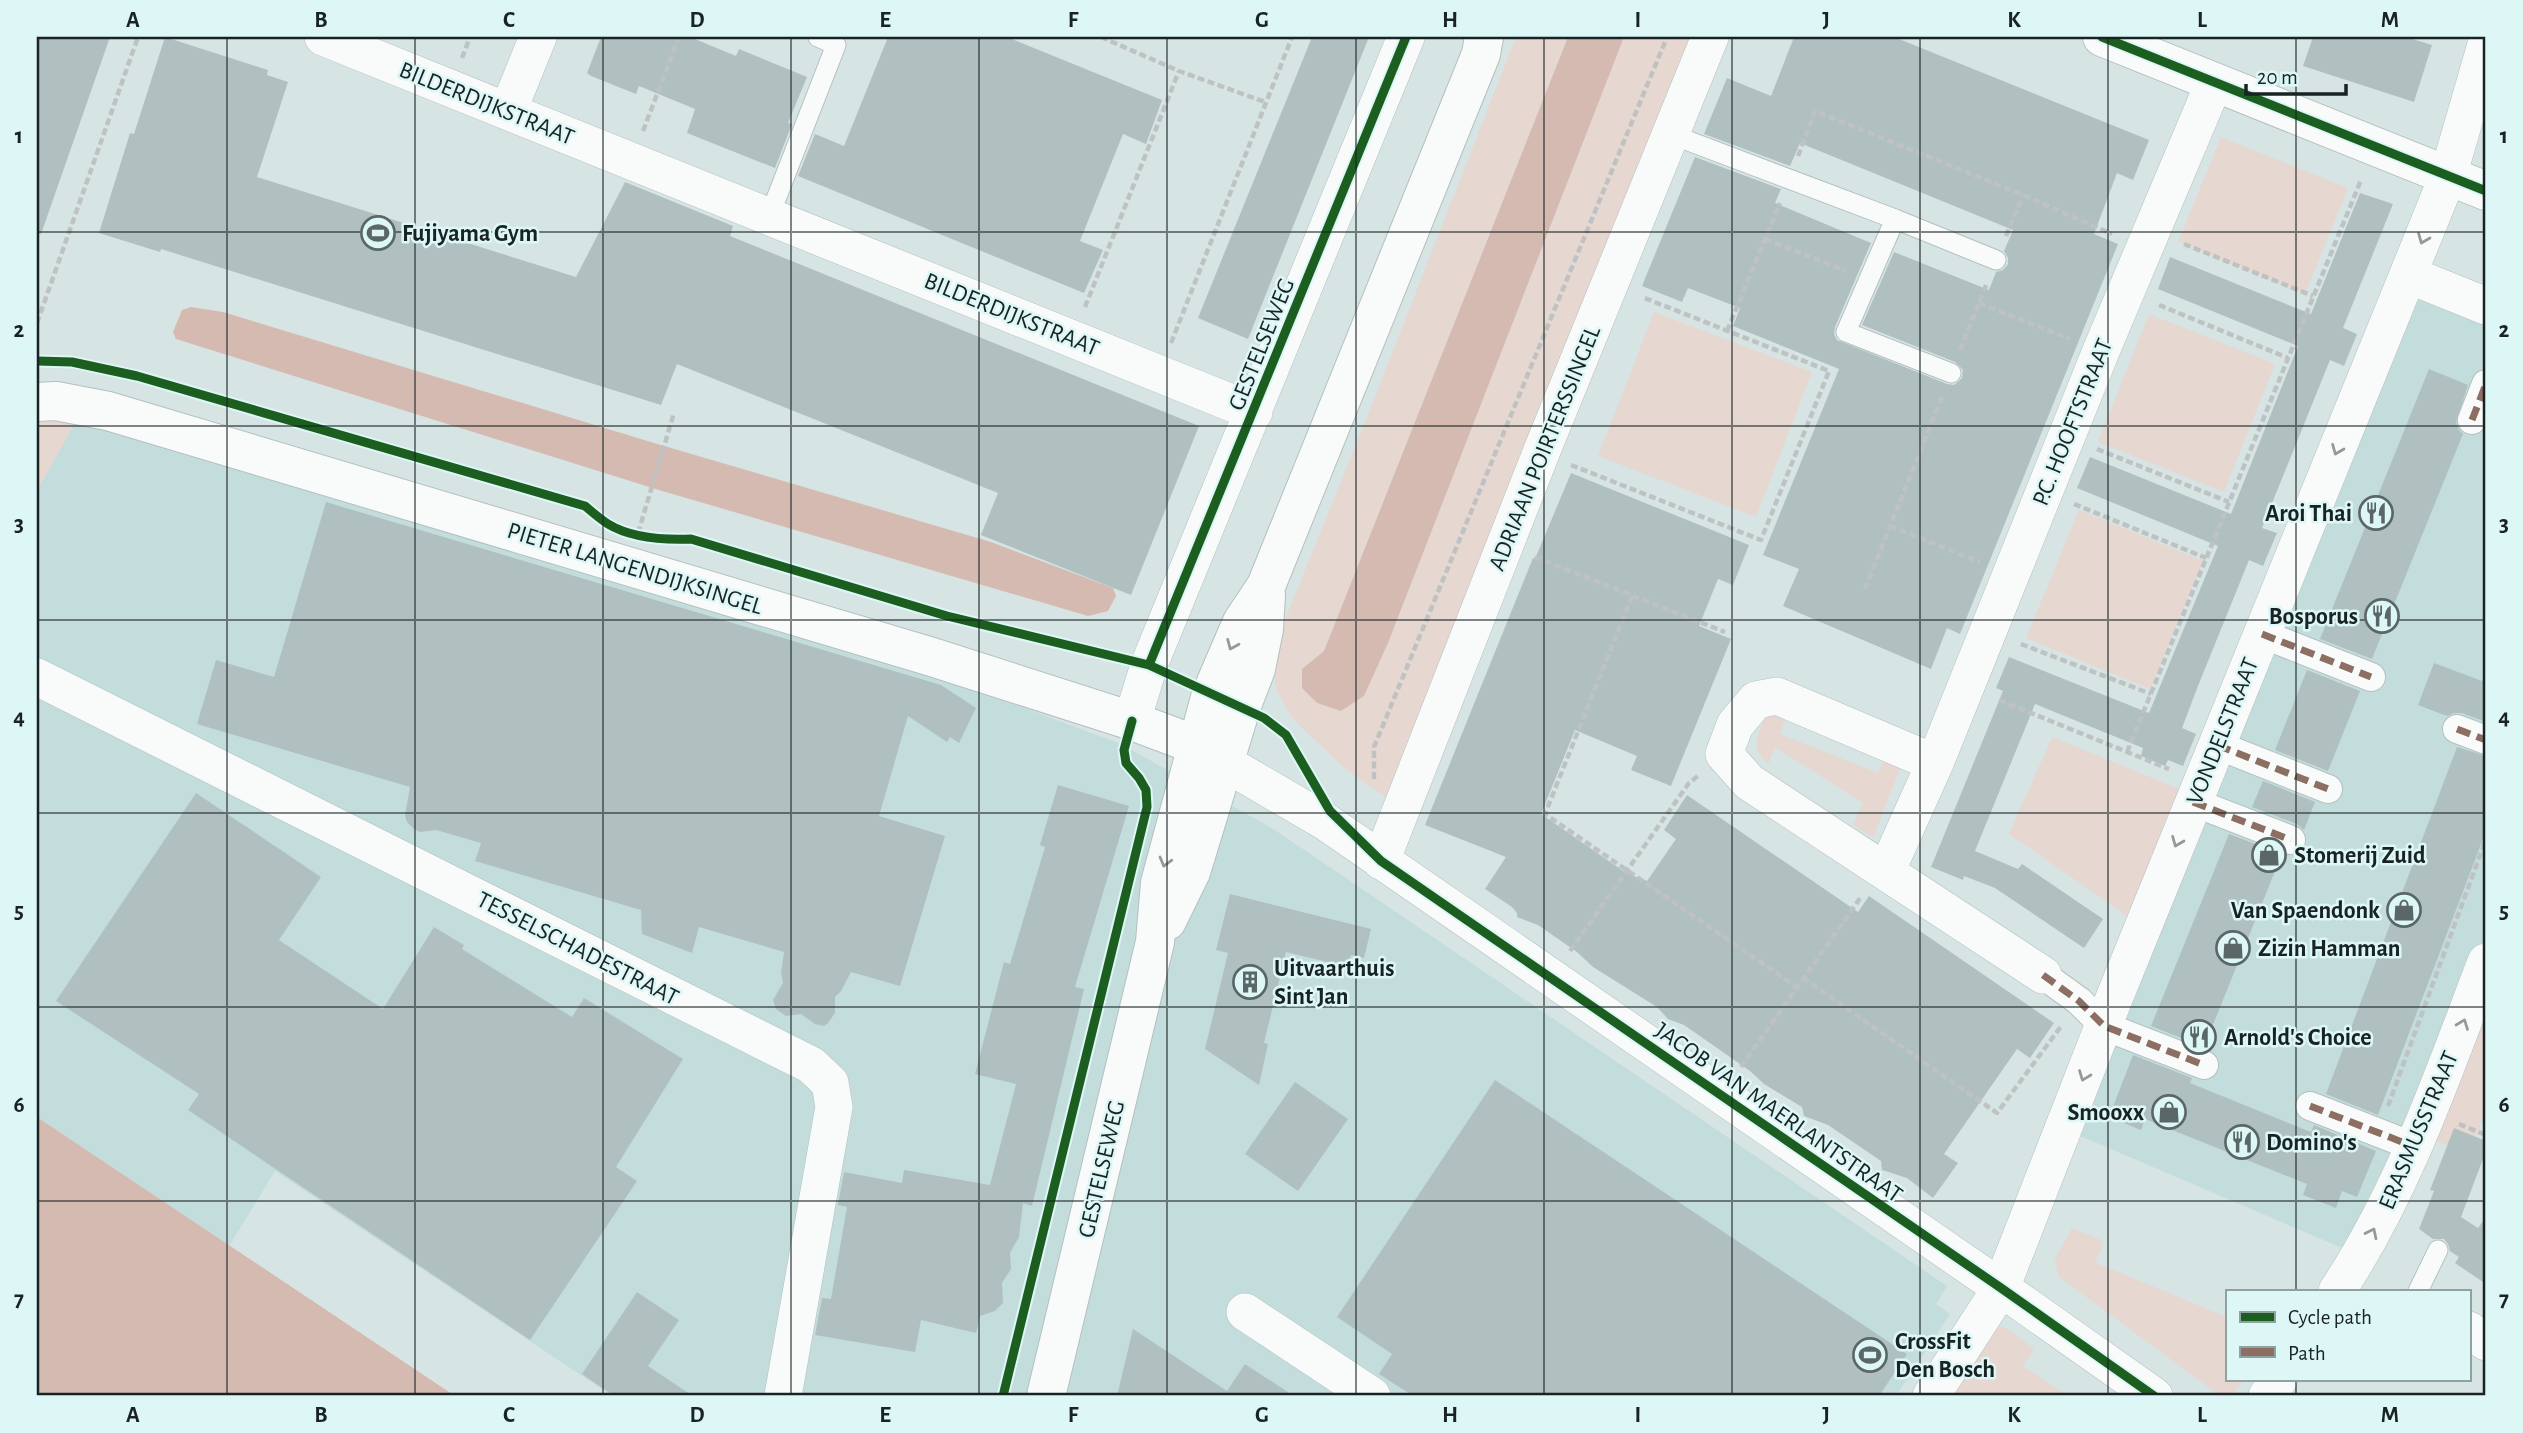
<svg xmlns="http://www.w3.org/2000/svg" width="2523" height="1433" font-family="'Alegreya Sans',sans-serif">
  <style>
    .built { fill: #c3dddc }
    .green { fill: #e7d7d1 }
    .water { fill: #d5bab2 }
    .building { fill: #b0c0c0 }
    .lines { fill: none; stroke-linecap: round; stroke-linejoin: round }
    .service-casing { stroke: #b4c0bf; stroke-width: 21 }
    .pedestrian-casing { stroke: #b4c0bf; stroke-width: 30 }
    .minor-casing { stroke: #b4c0bf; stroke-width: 38 }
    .tertiary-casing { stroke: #b4c0bf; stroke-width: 40 }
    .secondary-casing { stroke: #b4c0bf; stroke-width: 40 }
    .path { stroke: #bec2c2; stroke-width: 4.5; stroke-dasharray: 7 3.5; stroke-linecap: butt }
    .service { stroke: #f9fbfb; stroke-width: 19 }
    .pedestrian { stroke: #f9fbfb; stroke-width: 28 }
    .minor { stroke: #f9fbfb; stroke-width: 37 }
    .tertiary { stroke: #f9fbfb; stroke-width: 38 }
    .secondary { stroke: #f9fbfb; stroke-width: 38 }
    .quiet { stroke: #8d6e63; stroke-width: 7; stroke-dasharray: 14 7; stroke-linecap: butt }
    .cycleway-casing { stroke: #ddf7f7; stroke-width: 13 }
    .cycleway { stroke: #1b5e20; stroke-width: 9 }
    .oneway { stroke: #949a9a }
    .grid { fill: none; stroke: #192323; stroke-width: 2; stroke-opacity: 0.55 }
    .labels { text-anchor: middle; stroke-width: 5; stroke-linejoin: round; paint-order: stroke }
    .street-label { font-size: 24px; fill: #192323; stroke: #ddf7f7 }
    .poi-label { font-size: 24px; font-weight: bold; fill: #192323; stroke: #ddf7f7; text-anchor: start }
    .neatline { fill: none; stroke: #192323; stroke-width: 2.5 }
    .grid-label { font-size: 23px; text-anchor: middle; font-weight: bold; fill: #192323 }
  </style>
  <rect width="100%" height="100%" fill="#d6e4e4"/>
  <path class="built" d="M 2409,275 L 2486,306 L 2486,962 L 2361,1256 L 2064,1129 Z
    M 49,419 L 123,433 L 965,686 L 1121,744 L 1275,830 L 1947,1286 L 1936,1304 L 1950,1314 L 1896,1396 L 612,1396 L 275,1171 L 229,1246 L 37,1117 L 37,421 Z"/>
  <path class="green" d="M 1516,37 L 1568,37 L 1324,651 L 1302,669 L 1316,703 L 1341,711 L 1364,696 L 1388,643 L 1624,37 L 1698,37 L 1391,796 L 1386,797 L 1344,768 L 1293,719 L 1276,690 L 1272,657 L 1290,607 L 1367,417 Z
    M 2221,137 L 2348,188 L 2305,294 L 2178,242 Z
    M 1654,312 L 1812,372 L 1756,517 L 1598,456 Z
    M 2149,314 L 2275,364 L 2224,492 L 2098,442 Z
    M 37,411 L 81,412 L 37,491 Z
    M 2079,510 L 2203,561 L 2150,689 L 2026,638 Z
    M 1775,711 L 1787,715 L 1780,734 L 1878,773 L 1887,753 L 1903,761 L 1873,838 L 1853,825 L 1863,803 L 1775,747 L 1768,764 C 1750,748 1757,739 1764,718 Z
    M 2052,737 L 2182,790 L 2130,918 L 2009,834 Z
    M 2486,970 L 2486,1111 L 2469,1154 L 2422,1135 Z
    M 2072,1228 L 2103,1241 L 2096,1263 L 2227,1317 L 2227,1379 L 2245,1379 L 2232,1395 L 2220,1396 L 2058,1276 L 2055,1259 Z
    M 2001,1327 L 2005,1327 L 2034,1349 L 2023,1366 L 2068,1396 L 1945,1396 L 1989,1333 Z"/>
  <path class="water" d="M 1568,37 L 1624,37 L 1388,643 L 1364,696 L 1341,711 L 1317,703 L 1302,688 L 1302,669 L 1324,651 Z
    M 191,307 L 223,312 L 654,443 L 991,542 L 1113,588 L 1116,596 L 1108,611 L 1088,616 L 659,490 L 176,339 L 173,332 L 182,310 Z
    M 37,1117 L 455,1396 L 45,1396 L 37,1390 Z"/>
  <path class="building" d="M 37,37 L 110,37 L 41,234 L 37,234 Z
    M 165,37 L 268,70 L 267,75 L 288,82 L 257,177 L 576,277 L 625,182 L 733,226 L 730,236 L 1199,426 L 1131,595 L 981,535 L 998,493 L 677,364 L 661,405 L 161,249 L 160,252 L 99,233 L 130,133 L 134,134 Z
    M 601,37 L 690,37 L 736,56 L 739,49 L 807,77 L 788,123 L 792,124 L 775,168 L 687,133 L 695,109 L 639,86 L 636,94 L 591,76 L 587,73 Z
    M 888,37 L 1007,37 L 1162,100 L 1146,144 L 1123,134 L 1080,241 L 1103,250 L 1084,293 L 798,176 L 815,134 L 844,146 Z
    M 1312,37 L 1369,37 L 1248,339 L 1198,318 Z
    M 1794,37 L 1894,37 L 2149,140 L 2133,180 L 2117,173 L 2094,234 L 2118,244 L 1960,634 L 1947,628 L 1931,669 L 1783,606 L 1799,569 L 1763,555 L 1839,369 L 1733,326 L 1740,308 L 1688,288 L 1682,302 L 1642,286 L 1695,157 L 1781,189 L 1775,203 L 1871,243 L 1835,327 L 1834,334 L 1837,340 L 1947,384 L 1954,385 L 1962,378 L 1963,370 L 1955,362 L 1862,325 L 1894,252 L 1989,290 L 1996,272 L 2003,270 L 2008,264 L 2008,258 L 2004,251 L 2013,230 L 1800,143 L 1790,166 L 1704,134 L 1727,78 L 1771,96 Z
    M 2313,37 L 2406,37 L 2432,45 L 2414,102 L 2303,66 Z
    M 2360,193 L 2393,204 L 2343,328 L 2357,334 L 2344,366 L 2330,360 L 2262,528 L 2277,533 L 2263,566 L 2249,560 L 2198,686 L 2182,728 L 2196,734 L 2183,766 L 2168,760 L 2165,766 L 2141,756 L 2143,748 L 2035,704 L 1975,851 L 2018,869 L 2022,864 L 2103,919 L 2084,948 L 1995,888 L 1964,876 L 1963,880 L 1931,867 L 2003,691 L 1996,688 L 2009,657 L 2149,713 L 2218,546 L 2077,488 L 2090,457 L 2231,514 L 2298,346 L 2158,289 L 2170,257 L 2311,314 Z
    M 2429,369 L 2468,385 L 2456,422 L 2459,430 L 2463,434 L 2372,659 L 2320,639 Z
    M 1571,473 L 1749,545 L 1733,585 L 1718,579 L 1699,626 L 1731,639 L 1671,786 L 1631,770 L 1637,756 L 1575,730 L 1541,814 L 1626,873 L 1647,881 L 1676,839 L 1664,830 L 1687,795 L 1858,912 L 1869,896 L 2054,1023 L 2030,1058 L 2017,1049 L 1944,1154 L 1958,1163 L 1933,1198 L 1907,1178 L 1882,1170 L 1881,1161 L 1828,1125 L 1804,1116 L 1802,1107 L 1764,1084 L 1750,1071 L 1684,1025 L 1668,1019 L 1657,1007 L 1593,967 L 1577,952 L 1538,925 L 1517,917 L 1517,913 L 1512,907 L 1485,889 L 1506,857 L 1425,825 L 1533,558 L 1535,559 Z
    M 326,502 L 941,685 L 976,708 L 959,743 L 950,737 L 947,742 L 908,716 L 879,816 L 945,836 L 900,986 L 851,972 L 841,991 L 835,997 L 835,1013 L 828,1023 L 824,1026 L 815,1024 L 801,1014 L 786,1016 L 776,1009 L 773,1000 L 783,983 L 781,973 L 784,952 L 699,927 L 692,953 L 642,934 L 641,910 L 475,861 L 481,843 L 436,830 L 420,832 L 414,829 L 407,822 L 405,815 L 410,787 L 197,724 L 216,660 L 274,677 Z
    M 2434,663 L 2482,681 L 2484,677 L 2486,677 L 2486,722 L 2462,713 L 2454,713 L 2447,716 L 2418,705 Z
    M 2307,670 L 2360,691 L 2328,771 L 2275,750 Z
    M 2457,747 L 2486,756 L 2486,831 L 2378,1115 L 2326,1094 Z
    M 2263,781 L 2315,802 L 2304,830 L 2297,824 L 2252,807 Z
    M 1058,785 L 1129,806 L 1075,987 L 1084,989 L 1032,1206 L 1023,1203 L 1019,1237 L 1010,1253 L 1011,1269 L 1002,1283 L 1003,1303 L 995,1311 L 980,1316 L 976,1333 L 921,1320 L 915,1352 L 815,1335 L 822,1298 L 831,1299 L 847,1207 L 838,1205 L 844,1172 L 902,1183 L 904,1170 L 990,1185 L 1016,1084 L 975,1074 L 1004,962 L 1010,964 L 1045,847 L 1040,845 Z
    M 196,793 L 321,877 L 279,940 L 383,1009 L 434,927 L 464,945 L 462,949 L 572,1017 L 584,998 L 683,1059 L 616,1167 L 637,1181 L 530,1340 L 188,1110 L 199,1094 L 56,1001 Z
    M 2229,834 L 2282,854 L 2204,1047 L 2151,1026 Z
    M 1230,894 L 1371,929 L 1364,958 L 1351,955 L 1348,967 L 1286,952 L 1264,1043 L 1268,1044 L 1259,1085 L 1205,1049 L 1228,953 L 1216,950 Z
    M 2133,1055 L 2192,1078 L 2190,1083 L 2311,1132 L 2314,1125 L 2376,1151 L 2357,1197 L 2342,1191 L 2336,1208 L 2303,1195 L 2307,1184 L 2145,1119 L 2141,1130 L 2109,1117 Z
    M 1495,1080 L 1907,1354 L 1879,1396 L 1413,1396 L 1379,1374 L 1392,1354 L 1337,1317 Z
    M 1295,1082 L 1348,1119 L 1298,1191 L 1245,1154 Z
    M 2454,1128 L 2486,1141 L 2486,1151 L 2461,1217 L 2478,1228 L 2486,1217 L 2486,1284 L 2455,1263 L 2459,1257 L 2450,1251 L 2448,1244 L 2444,1239 L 2433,1239 L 2419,1229 L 2434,1191 L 2430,1190 Z
    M 637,1292 L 679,1320 L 648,1366 L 693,1396 L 614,1396 L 582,1374 Z
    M 1133,1329 L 1227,1391 L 1245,1364 L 1294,1396 L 1117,1396 Z"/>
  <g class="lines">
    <g class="service-casing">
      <path id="service" d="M 1670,134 L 1895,219 L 1996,260
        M 769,217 L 836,45 L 818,37
        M 1895,219 L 1846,332 L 1951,373
        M 2418,1291 L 2438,1250"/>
    </g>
    <g class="pedestrian-casing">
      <path id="pedestrian" d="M 2472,420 L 2486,384
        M 2262,634 L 2371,677
        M 2457,729 L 2486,740
        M 2217,745 L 2328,789
        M 2193,802 L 2291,840
        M 2043,975 L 2079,1001 L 2104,1026 L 2204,1065
        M 2310,1106 L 2415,1147"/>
    </g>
    <g class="minor-casing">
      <path id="minor" d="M 323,37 L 1254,412
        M 508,111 L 538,37
        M 2409,275 L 2486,306
        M 37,677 L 811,1065 L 830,1083 L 834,1107 L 783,1396
        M 1132,721 L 1149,665 L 1406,37
        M 1225,763 L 1326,822 L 2001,1288 L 2154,1396
        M 1935,763 L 1777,696 L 1756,700 L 1735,725 L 1724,754 L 1749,782 L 2043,975
        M 1381,861 L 1541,453 L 1710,37
        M 1886,872 L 1935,763 L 2101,351 L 2214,83
        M 2337,1291 C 2404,1190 2443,1074 2486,962
        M 1245,1312 L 1372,1396
        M 2469,1330 L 2486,1342
        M 1931,1396 L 2001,1288 L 2113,1001 L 2448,176 L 2486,45
        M 2267,1396 L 2279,1379"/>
    </g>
    <g class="tertiary-casing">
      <path id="tertiary" d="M 2102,37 L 2486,191
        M 37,402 L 56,401 L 108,411 L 932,657 L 1132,721 L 1196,745 L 1225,763"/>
    </g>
    <g class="secondary-casing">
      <path id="secondary" d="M 1167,921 L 1191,872 L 1241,708 L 1256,669 L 1264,629 L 1266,595
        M 1046,1396 L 1155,942 L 1160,883 L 1211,694 L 1242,622 L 1266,586 L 1481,54 L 1484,37"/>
    </g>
    <path class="path" d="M 1101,37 L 1179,71 L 1265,102
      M 462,58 L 470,37
      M 643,131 L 679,37
      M 1798,156 L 1815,111 L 2023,195 L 2112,234
      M 2006,236 L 2023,195
      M 1765,239 L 1846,271
      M 2184,244 L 2313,296
      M 1979,303 L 2070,339
      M 2159,305 L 2288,358
      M 1085,307 L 1179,71
      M 37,323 L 138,37
      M 1727,331 L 1780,203
      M 1171,343 L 1292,37
      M 1960,350 L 1987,283
      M 2097,449 L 2229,502
      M 1571,465 L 1761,540 L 1829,371 L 1642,297
      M 2074,504 L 2206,558
      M 1890,526 L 1980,562
      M 638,533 L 674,413
      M 1535,557 L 1725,632
      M 1865,589 L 1942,397
      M 1632,596 L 1545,814 L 1797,987
      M 2021,644 L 2151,694
      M 1999,700 L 2169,769
      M 2127,752 L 2361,180
      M 1374,779 L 1374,747 L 1667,37
      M 1570,951 L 1689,783 L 1699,775
      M 1803,978 L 1997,1113 L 2062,1025
      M 1741,1067 L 1861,897
      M 2388,1106 L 2486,839
      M 2459,1124 L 2486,1135"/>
    <use href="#service" class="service"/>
    <use href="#pedestrian" class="pedestrian"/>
    <use href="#minor" class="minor"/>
    <use href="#tertiary" class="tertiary"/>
    <use href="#secondary" class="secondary"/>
    <path class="quiet" d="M 2472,420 L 2486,384
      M 2262,634 L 2371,677
      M 2457,729 L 2486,740
      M 2217,745 L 2328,789
      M 2193,802 L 2291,840
      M 2043,975 L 2079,1001 L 2104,1026 L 2204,1065
      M 2310,1106 L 2415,1147"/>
    <g class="cycleway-casing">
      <path id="cycleway" d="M 2102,37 L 2486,191
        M 37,361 L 72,362 L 137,376 L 585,506 C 592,512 600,519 608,524 C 631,538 665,540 691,539 L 947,616 L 1149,665 L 1264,718 L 1286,735 L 1330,811 L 1381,861 L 2001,1288 L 2154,1396
        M 1149,665 L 1406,37
        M 1003,1396 L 1147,807 L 1146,790 L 1139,778 L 1126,763 L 1124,750 L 1132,721"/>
    </g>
    <use href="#cycleway" class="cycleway"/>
  </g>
  <defs><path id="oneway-chevron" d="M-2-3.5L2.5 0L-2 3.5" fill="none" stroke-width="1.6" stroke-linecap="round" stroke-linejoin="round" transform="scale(1.75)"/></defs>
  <g class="oneway">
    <use href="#oneway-chevron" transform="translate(2423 239) rotate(112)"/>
    <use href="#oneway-chevron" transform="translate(2337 450) rotate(112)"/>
    <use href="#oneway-chevron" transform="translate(1232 645) rotate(113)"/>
    <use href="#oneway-chevron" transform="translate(2177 842) rotate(112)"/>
    <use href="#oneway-chevron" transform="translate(1165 862) rotate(105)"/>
    <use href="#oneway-chevron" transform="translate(2463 1024) rotate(-69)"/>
    <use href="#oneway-chevron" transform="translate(2084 1076) rotate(111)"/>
    <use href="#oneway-chevron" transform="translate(2372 1233) rotate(-64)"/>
  </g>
  <path class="grid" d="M 227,37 L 227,1396M 415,37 L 415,1396M 603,37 L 603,1396M 791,37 L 791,1396M 979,37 L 979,1396M 1167,37 L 1167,1396M 1356,37 L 1356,1396M 1544,37 L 1544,1396M 1732,37 L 1732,1396M 1920,37 L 1920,1396M 2108,37 L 2108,1396M 2296,37 L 2296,1291M 37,232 L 2486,232M 37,426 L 2486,426M 37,620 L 2486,620M 37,813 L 2486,813M 37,1007 L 2486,1007M 37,1201 L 2486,1201M 2296,1379 L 2296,1396"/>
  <defs>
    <g id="stadium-ring" transform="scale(1.75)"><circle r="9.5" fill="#ddf7f7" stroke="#5b6767" stroke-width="1.5"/><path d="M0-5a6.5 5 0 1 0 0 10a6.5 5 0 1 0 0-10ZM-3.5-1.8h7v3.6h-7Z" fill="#5b6767"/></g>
    <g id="restaurant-ring" transform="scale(1.75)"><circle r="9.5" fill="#ddf7f7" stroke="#5b6767" stroke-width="1.5"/><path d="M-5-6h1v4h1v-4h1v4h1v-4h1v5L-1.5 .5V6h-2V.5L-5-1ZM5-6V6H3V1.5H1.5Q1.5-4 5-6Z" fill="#5b6767"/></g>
    <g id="shop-ring" transform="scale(1.75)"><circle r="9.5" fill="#ddf7f7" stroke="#5b6767" stroke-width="1.5"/><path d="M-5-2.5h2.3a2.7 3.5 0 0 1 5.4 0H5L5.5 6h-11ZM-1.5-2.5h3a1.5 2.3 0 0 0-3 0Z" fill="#5b6767"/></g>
    <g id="building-ring" transform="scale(1.75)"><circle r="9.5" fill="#ddf7f7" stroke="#5b6767" stroke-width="1.5"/><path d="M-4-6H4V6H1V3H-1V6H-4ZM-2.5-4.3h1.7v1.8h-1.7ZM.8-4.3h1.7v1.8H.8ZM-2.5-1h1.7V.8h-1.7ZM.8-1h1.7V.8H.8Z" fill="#5b6767"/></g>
  </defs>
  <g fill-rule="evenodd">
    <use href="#stadium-ring" x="378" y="233"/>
    <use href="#restaurant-ring" x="2376" y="513"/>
    <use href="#restaurant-ring" x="2382" y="616"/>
    <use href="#shop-ring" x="2269" y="855"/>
    <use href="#shop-ring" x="2404" y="910"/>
    <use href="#shop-ring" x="2233" y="948"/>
    <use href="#building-ring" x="1250" y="982"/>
    <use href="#restaurant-ring" x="2199" y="1037"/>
    <use href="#shop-ring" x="2169" y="1112"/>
    <use href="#restaurant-ring" x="2242" y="1142"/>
    <use href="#stadium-ring" x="1870" y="1355"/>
  </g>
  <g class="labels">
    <g class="street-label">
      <text transform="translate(487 103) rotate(22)" y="8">BILDERDIJKSTRAAT</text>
      <text transform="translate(1012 314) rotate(22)" y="8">BILDERDIJKSTRAAT</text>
      <text transform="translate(1261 344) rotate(-68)" y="8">GESTELSEWEG</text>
      <text transform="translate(2072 422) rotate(-68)" y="8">P.C. HOOFTSTRAAT</text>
      <text transform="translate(1544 448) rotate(-68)" y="8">ADRIAAN POIRTERSSINGEL</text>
      <text transform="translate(635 568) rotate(17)" y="8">PIETER LANGENDIJKSINGEL</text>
      <text transform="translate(2222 731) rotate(-68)" y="8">VONDELSTRAAT</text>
      <text transform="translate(578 948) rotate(27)" y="8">TESSELSCHADESTRAAT</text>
      <text transform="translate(1779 1112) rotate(35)" y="8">JACOB VAN MAERLANTSTRAAT</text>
      <text transform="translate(2418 1130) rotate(-67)" y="8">ERASMUSSTRAAT</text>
      <text transform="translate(1101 1169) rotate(-77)" y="8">GESTELSEWEG</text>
    </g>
    <g class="poi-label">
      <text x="402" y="241">Fujiyama Gym</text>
      <text x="2352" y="521" text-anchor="end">Aroi Thai</text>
      <text x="2358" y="624" text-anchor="end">Bosporus</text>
      <text x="2294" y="863">Stomerij Zuid</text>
      <text x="2380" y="918" text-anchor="end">Van Spaendonk</text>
      <text x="2258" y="956">Zizin Hamman</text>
      <text x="1274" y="976">Uitvaarthuis<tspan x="1274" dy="28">Sint Jan</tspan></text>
      <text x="2224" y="1045">Arnold's Choice</text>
      <text x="2144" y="1120" text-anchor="end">Smooxx</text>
      <text x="2266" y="1150">Domino's</text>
      <text x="1895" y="1349">CrossFit<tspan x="1895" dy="28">Den Bosch</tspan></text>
    </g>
  </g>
  <rect width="2523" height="1433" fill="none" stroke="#ddf7f7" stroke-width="77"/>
  <rect x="2226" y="1290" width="245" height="91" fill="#ddf7f7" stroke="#8fa2a2" stroke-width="2"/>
  <rect x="2240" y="1312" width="35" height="10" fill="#1b5e20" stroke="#8fa2a2" stroke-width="2"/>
  <text x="2288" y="1324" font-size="21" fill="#192323">Cycle path</text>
  <rect x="2240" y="1347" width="35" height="10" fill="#8d6e63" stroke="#8fa2a2" stroke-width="2"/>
  <text x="2288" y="1360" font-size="21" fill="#192323">Path</text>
  <path d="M2246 84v10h100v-10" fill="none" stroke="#192323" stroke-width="3.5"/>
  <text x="2257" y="84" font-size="21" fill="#192323" stroke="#ddf7f7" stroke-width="5" paint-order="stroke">20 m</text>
  <rect x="38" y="38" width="2446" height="1356" class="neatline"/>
  <g class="grid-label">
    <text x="133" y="27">A</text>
    <text x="321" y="27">B</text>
    <text x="509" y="27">C</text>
    <text x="697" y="27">D</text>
    <text x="885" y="27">E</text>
    <text x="1073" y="27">F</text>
    <text x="1262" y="27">G</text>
    <text x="1450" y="27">H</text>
    <text x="1638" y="27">I</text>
    <text x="1826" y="27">J</text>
    <text x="2014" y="27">K</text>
    <text x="2202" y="27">L</text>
    <text x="2390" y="27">M</text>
    <text x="19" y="143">1</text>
    <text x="2504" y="143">1</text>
    <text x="19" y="337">2</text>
    <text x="2504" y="337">2</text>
    <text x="19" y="531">3</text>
    <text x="2504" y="531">3</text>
    <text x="19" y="724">4</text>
    <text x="2504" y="724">4</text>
    <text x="19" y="918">5</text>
    <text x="2504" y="918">5</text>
    <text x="19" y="1112">6</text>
    <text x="2504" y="1112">6</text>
    <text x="19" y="1306">7</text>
    <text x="2504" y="1306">7</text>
    <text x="133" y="1422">A</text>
    <text x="321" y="1422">B</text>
    <text x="509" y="1422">C</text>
    <text x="697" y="1422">D</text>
    <text x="885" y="1422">E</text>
    <text x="1073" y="1422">F</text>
    <text x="1262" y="1422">G</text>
    <text x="1450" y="1422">H</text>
    <text x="1638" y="1422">I</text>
    <text x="1826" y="1422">J</text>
    <text x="2014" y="1422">K</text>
    <text x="2202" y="1422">L</text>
    <text x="2390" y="1422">M</text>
  </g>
</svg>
